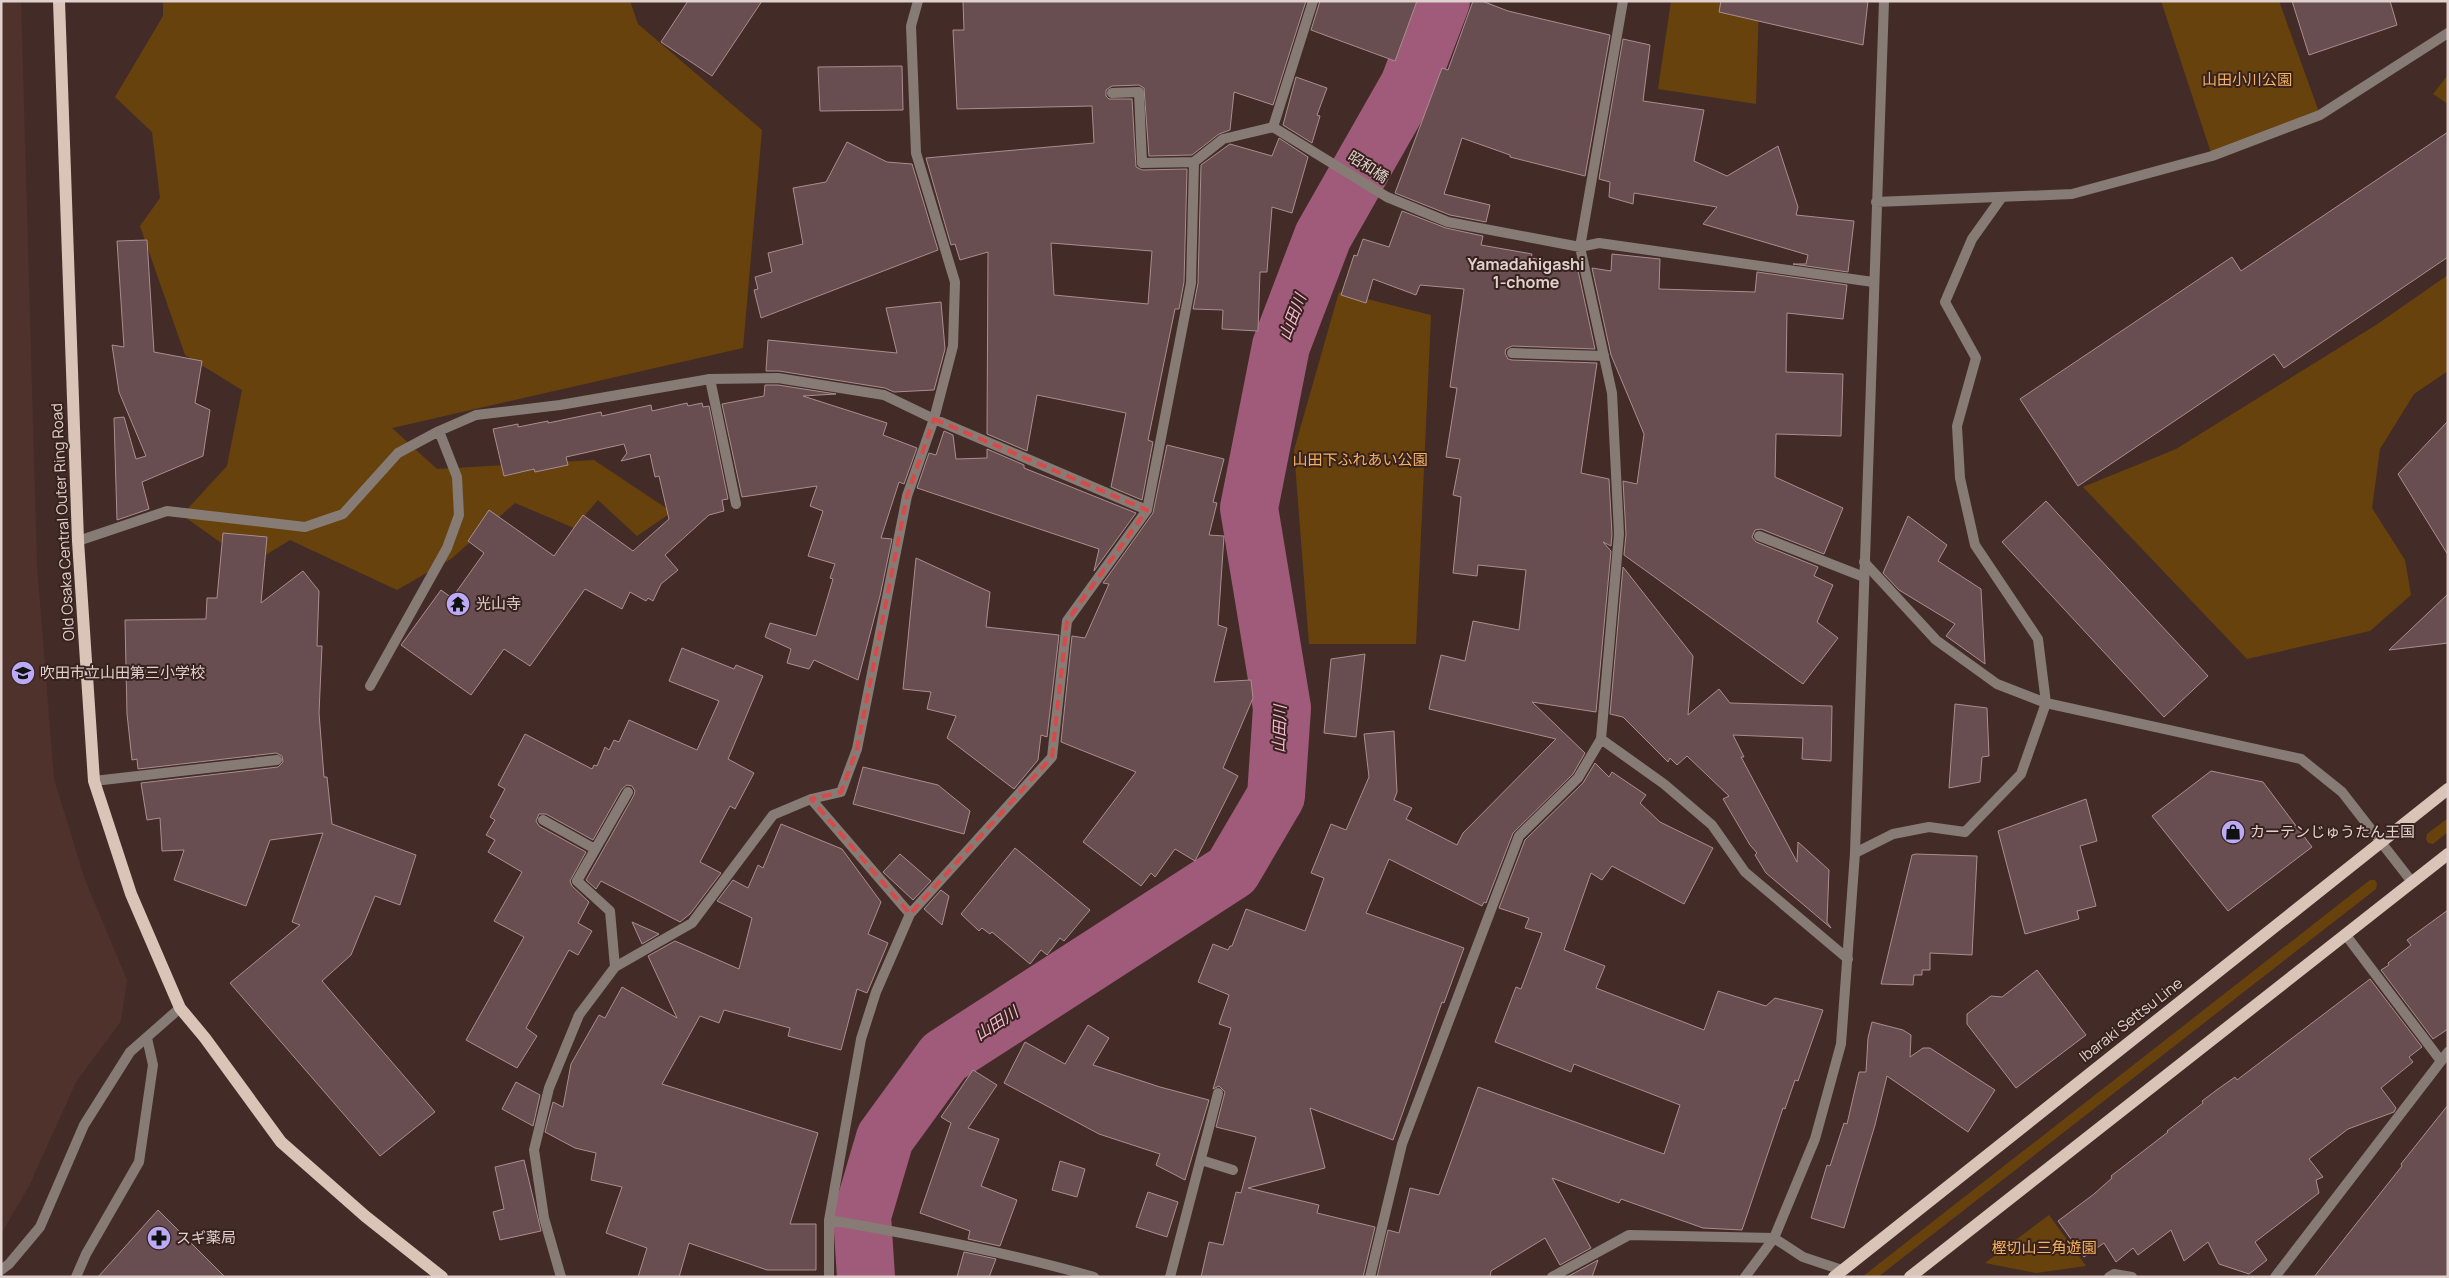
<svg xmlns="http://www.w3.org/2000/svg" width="2449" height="1278" font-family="Manrope,'Noto Sans JP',sans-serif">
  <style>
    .built { fill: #50322c }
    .green { fill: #68420d }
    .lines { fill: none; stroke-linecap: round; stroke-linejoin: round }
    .river { stroke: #a05b7a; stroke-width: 58 }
    .building { fill: #684e50; stroke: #ab8d90; fill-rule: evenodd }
    .service { stroke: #867b75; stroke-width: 10 }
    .minor { stroke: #867b75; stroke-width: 10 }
    .tertiary { stroke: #867b75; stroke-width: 10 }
    .primary { stroke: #dac3b7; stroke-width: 12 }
    .marked { fill: none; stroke: #d84a49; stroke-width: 4; stroke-dasharray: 10 6; stroke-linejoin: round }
    .labels { text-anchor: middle; stroke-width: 4; stroke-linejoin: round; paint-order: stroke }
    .park-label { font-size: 15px; fill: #f7b25e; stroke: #38221e }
    .street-label { font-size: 15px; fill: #e0d1ce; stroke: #38221e }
    .poi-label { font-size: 15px; fill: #e0d1ce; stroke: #38221e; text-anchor: start }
    .neighbourhood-label { font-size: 16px; font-weight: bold; fill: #e0d1ce; stroke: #38221e }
    .water-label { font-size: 16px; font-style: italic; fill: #f5b8d1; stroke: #38221e }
  </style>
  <rect width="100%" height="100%" fill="#432c27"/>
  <path class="built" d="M 1,1 L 21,1 L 37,566 L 54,779 L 85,880 L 127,980 L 121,1021 L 76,1082 L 29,1186 L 1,1234 Z"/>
  <path class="green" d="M 163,1 L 630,1 L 638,24 L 762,130 L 743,348 L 392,428 L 437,469 L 594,460 L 672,512 L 637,536 L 598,500 L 574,528 L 515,503 L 451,559 L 397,590 L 290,540 L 251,564 L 182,515 L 227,466 L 242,390 L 185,355 L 140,226 L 160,198 L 152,132 L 115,97 L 163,16 Z
    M 1671,1 L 1759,1 L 1756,104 L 1658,89 Z
    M 2161,1 L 2279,1 L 2320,115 L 2212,156 Z
    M 2448,75 L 2448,104 L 2433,94 Z
    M 2448,275 L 2448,371 L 2414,394 L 2380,449 L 2372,508 L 2405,560 L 2411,595 L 2370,631 L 2247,659 L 2083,487 L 2176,449 L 2376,325 Z
    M 1339,292 L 1431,315 L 1416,644 L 1309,644 L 1294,450 Z
    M 2448,818 L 2448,832 L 2433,844 L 2428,843 L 2426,839 L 2427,834 Z
    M 2370,880 L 2375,880 L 2377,884 L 2376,889 L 1878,1277 L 1862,1277 Z
    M 2049,1215 L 2086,1266 L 2036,1273 L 1985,1263 Z"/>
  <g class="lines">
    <path class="river" d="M 866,1277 L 862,1216 L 885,1138 L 944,1057 L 1232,871 L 1276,796 L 1282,708 L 1249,508 L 1281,346 L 1323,236 L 1409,85 L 1441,1"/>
  </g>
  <path class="building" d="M 688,1 L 762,1 L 712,76 L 661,42 Z
    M 963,1 L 1306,1 L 1273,105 L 1234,92 L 1230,130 L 1219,134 L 1192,155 L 1149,156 L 1144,88 L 1139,85 L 1112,86 L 1106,90 L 1106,96 L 1109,99 L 1132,99 L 1136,167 L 1142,170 L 1187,169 L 1184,282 L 1179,309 L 1175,309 L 1148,440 L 1153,442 L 1142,500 L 1111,487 L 1126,413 L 1037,395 L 1027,451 L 987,434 L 988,252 L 960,260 L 955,244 L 951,245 L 926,158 L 1094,143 L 1092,106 L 957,109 L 953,30 L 964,30 ZM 1051,243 L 1152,251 L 1148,304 L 1054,295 Z
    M 1320,1 L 1417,1 L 1395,61 L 1311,30 Z
    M 1473,1 L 1482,1 L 1508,11 L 1610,35 L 1585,176 L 1510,157 L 1510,155 L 1462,138 L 1444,194 L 1490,205 L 1486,222 L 1450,215 L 1395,193 L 1442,68 L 1448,70 Z
    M 1721,1 L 1868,1 L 1863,45 L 1719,12 Z
    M 2292,1 L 2390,1 L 2397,25 L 2309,55 Z
    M 1623,39 L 1650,45 L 1643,101 L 1704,110 L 1694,161 L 1727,176 L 1778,146 L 1798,207 L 1796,215 L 1854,221 L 1848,272 L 1793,264 L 1806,264 L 1808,255 L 1703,224 L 1717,207 L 1634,193 L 1633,204 L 1609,197 L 1610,182 L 1599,179 Z
    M 902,66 L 903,110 L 820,111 L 818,67 Z
    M 1296,77 L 1327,88 L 1317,115 L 1320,116 L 1312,143 L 1283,125 Z
    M 2448,132 L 2448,257 L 2284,368 L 2274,354 L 2078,486 L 2020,399 L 2232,257 L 2241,271 Z
    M 1279,138 L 1308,157 L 1292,213 L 1272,207 L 1267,272 L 1260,272 L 1258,331 L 1222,329 L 1223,310 L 1193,309 L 1198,283 L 1201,165 L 1230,144 L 1272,156 Z
    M 847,142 L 887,162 L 912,164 L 938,250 L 761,318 L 754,290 L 758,289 L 755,277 L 772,272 L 768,253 L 803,244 L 793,188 L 826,182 Z
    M 1402,211 L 1446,228 L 1483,236 L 1481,245 L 1532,254 L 1531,258 L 1577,266 L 1595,349 L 1512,346 L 1506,349 L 1505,353 L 1508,359 L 1512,360 L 1597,363 L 1581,473 L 1609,479 L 1612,534 L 1611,546 L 1603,542 L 1611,551 L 1596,712 L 1532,702 L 1585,753 L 1573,774 L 1513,833 L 1486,903 L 1484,902 L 1482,906 L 1389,859 L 1366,913 L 1464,948 L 1444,1003 L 1442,1002 L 1393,1140 L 1310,1108 L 1325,1168 L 1248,1188 L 1319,1205 L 1317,1213 L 1375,1227 L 1363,1277 L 1201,1277 L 1209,1242 L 1223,1245 L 1236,1192 L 1241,1193 L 1256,1137 L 1216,1127 L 1225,1092 L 1219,1086 L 1213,1089 L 1231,1028 L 1219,1024 L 1229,995 L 1198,982 L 1213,944 L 1228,950 L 1230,946 L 1232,946 L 1246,909 L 1305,931 L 1324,878 L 1311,873 L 1331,824 L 1346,830 L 1369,777 L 1364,734 L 1394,731 L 1397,792 L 1394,800 L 1412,808 L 1406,819 L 1457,845 L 1463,833 L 1556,739 L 1429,709 L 1441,655 L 1465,661 L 1473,621 L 1519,630 L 1526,570 L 1478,565 L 1477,576 L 1453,573 L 1461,497 L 1453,495 L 1460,459 L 1446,457 L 1457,388 L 1450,387 L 1464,289 L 1420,285 L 1416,295 L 1373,279 L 1366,303 L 1341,295 L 1354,255 L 1357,256 L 1363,239 L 1389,247 Z
    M 147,240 L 154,352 L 202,361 L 195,403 L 210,410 L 203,456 L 142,482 L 149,509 L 117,520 L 114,418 L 124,417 L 136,459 L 146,456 L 119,392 L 112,345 L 124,347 L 117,241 Z
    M 1612,254 L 1660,259 L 1659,289 L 1755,292 L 1757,272 L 1847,285 L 1843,319 L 1787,313 L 1786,372 L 1843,374 L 1841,436 L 1776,434 L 1775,477 L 1843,508 L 1824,554 L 1761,529 L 1755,530 L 1752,537 L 1756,542 L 1818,567 L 1814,576 L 1833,585 L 1817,622 L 1838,638 L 1803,684 L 1624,555 L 1626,534 L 1623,481 L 1637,484 L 1644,434 L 1611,355 L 1592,268 L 1611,271 Z
    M 941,302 L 945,349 L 934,390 L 894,392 L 885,388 L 779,371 L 766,371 L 768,340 L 897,353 L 886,308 Z
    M 765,385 L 778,385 L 836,394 L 803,396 L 887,423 L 883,435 L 917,448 L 904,484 L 899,482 L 881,538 L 892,539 L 880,596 L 858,680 L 814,660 L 809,669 L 787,663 L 791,649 L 765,637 L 770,623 L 816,636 L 833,579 L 830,578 L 835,564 L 808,556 L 823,511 L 810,506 L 817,486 L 742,497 L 722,404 L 764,396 Z
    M 687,403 L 688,406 L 702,403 L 703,407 L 709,406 L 728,499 L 722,500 L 724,511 L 709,515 L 665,555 L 678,570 L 661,584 L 653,601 L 648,598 L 646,601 L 630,592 L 622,609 L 585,589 L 530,666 L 504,649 L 471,695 L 401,645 L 441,590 L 452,598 L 484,553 L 468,541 L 489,510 L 554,556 L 583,515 L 633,551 L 669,519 L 659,476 L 655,477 L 650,454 L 621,461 L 627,453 L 624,444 L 566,457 L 568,465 L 535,472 L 534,469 L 504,476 L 493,429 L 518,424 L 518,427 L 548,421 L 548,423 L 601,412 L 602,416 L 651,405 L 652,411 Z
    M 2448,421 L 2448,555 L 2398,474 Z
    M 944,431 L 953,435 L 956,459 L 987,458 L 987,449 L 1024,465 L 1024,468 L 1136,513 L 1094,571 L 1099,549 L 917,488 L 929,453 L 936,455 Z
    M 1167,445 L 1224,459 L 1213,502 L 1217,503 L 1209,535 L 1224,536 L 1218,625 L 1227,628 L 1214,682 L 1251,680 L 1253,698 L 1223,768 L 1238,776 L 1195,861 L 1175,849 L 1155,877 L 1151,873 L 1141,886 L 1083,842 L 1136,772 L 1061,742 L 1072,636 L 1085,638 L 1109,584 L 1103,583 L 1153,513 Z
    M 2046,501 L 2208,676 L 2164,717 L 2002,542 Z
    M 1908,516 L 1947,545 L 1938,561 L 1981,589 L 1985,664 L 1946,636 L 1955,624 L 1899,590 L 1883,573 Z
    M 223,533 L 267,537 L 261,603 L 303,571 L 319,591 L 317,646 L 322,646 L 319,713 L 324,777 L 327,777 L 332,824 L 416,855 L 400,905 L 375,896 L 351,955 L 322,981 L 435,1112 L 380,1156 L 230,983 L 300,925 L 292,922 L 323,833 L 270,840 L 246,906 L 174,880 L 184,850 L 162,851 L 160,818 L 147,820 L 141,783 L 278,767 L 283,762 L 282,756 L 276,753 L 138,769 L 137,759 L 132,760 L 127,714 L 125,620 L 206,619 L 207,598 L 217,598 Z
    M 916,558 L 990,592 L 986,627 L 1059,635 L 1047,737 L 1041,735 L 1038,760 L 1014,789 L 947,738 L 956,716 L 927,709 L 931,692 L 903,689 Z
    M 1623,567 L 1693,656 L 1688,715 L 1719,689 L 1730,703 L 1832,706 L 1831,761 L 1802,759 L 1803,738 L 1733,735 L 1744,757 L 1741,757 L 1797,862 L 1798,842 L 1829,870 L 1827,922 L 1831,928 L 1766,873 L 1755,855 L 1757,853 L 1750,845 L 1723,799 L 1729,796 L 1687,756 L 1677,765 L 1670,758 L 1668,762 L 1623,717 L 1610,714 Z
    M 2448,594 L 2448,643 L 2389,650 Z
    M 682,648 L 734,669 L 736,665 L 763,676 L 728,759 L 754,773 L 735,809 L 730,806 L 700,862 L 721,873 L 690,914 L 680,922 L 601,881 L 596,889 L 586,880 L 634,795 L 635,791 L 632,786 L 627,785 L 622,789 L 593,840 L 546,814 L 539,814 L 536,821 L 539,826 L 586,852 L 570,881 L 572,886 L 589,902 L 578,923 L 592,931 L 578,955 L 569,950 L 526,1028 L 537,1036 L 517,1068 L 466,1040 L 524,937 L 494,921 L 522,872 L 488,852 L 495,840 L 486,835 L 495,820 L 490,817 L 505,789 L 498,785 L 525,734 L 592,769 L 594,765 L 597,766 L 605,747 L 609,750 L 614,740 L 619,742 L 629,720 L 697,750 L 719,701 L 669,681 Z
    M 1365,654 L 1356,737 L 1324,733 L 1331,659 Z
    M 1955,704 L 1987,708 L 1989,756 L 1982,757 L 1980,782 L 1949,788 Z
    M 1595,763 L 1609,777 L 1612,772 L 1646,795 L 1640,803 L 1660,822 L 1713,848 L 1684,904 L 1612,866 L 1602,880 L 1591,873 L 1564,950 L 1605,966 L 1596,988 L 1704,1030 L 1718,991 L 1766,1006 L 1775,998 L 1823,1010 L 1798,1081 L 1795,1080 L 1785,1109 L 1783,1108 L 1742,1230 L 1703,1228 L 1621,1199 L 1619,1203 L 1552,1178 L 1591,1248 L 1560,1265 L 1545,1238 L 1491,1271 L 1490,1277 L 1377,1277 L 1388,1230 L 1399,1233 L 1410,1188 L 1439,1195 L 1478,1087 L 1664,1154 L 1680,1105 L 1574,1064 L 1571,1072 L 1495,1042 L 1516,987 L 1521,989 L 1542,933 L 1525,928 L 1529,918 L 1499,908 L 1525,840 L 1583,783 Z
    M 863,767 L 938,785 L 970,811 L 964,834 L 853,804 Z
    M 2211,771 L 2263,782 L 2312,847 L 2228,911 L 2152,816 Z
    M 2086,799 L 2097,841 L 2080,846 L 2096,906 L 2077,911 L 2079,919 L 2025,934 L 1998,831 Z
    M 781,824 L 842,849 L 881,902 L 868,934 L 888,943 L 867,993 L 857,989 L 841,1050 L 788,1036 L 790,1028 L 724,1010 L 719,1023 L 700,1016 L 662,1084 L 818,1133 L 790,1224 L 816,1224 L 816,1270 L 767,1270 L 689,1243 L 679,1277 L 638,1277 L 647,1248 L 606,1233 L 622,1187 L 591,1180 L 596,1153 L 575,1148 L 545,1132 L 553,1102 L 563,1107 L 571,1064 L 599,1015 L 605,1018 L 622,987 L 677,1018 L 648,956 L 675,941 L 739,969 L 752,918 L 717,901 L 733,880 L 748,888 L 758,865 L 763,868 Z
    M 1015,848 L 1090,910 L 1064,941 L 1060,938 L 1047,955 L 1041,950 L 1030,964 L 992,932 L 990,934 L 982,928 L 979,931 L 961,914 Z
    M 900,854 L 931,881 L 913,900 L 883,872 Z
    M 1916,854 L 1977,856 L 1972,955 L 1930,953 L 1930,970 L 1922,970 L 1922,975 L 1914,975 L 1913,985 L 1881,984 L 1912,855 Z
    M 941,890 L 949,896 L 942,925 L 924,909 Z
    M 2448,910 L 2448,1029 L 2433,1039 L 2381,970 L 2389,965 L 2388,963 L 2411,945 L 2407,940 Z
    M 632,922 L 659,934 L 642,944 Z
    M 2037,970 L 2086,1035 L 2016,1088 L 1967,1024 L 1967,1014 L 1991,996 L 2002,997 Z
    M 2370,979 L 2422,1047 L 2409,1057 L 2413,1062 L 2381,1088 L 2396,1108 L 2394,1112 L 2348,1129 L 2309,1159 L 2323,1177 L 2316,1180 L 2319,1193 L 2255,1242 L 2267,1260 L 2249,1274 L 2219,1264 L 2208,1242 L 2184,1261 L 2171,1230 L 2138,1255 L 2133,1248 L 2116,1262 L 2104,1243 L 2084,1257 L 2058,1221 L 2094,1194 L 2112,1178 L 2111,1176 L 2168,1132 L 2167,1131 L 2203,1103 L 2202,1101 L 2218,1089 L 2235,1077 L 2237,1080 Z
    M 1872,1022 L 1903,1030 L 1911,1035 L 1910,1057 L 1923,1048 L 1930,1048 L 1995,1090 L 1968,1132 L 1887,1076 L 1875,1125 L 1844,1228 L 1811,1218 L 1827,1165 L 1830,1166 L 1844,1123 L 1847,1124 L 1859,1072 L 1866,1072 L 1868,1038 Z
    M 1088,1025 L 1109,1038 L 1093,1065 L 1160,1087 L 1209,1100 L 1185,1180 L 1156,1165 L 1160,1154 L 1099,1134 L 1004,1083 L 1025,1042 L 1065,1064 Z
    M 973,1070 L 997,1085 L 968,1128 L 999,1139 L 981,1186 L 1017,1200 L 1000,1246 L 968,1239 L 970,1231 L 920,1213 L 951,1123 L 941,1117 Z
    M 516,1082 L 540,1095 L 533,1126 L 502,1109 Z
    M 2448,1105 L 2448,1277 L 2314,1277 L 2402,1166 L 2401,1164 Z
    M 524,1160 L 541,1231 L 500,1240 L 493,1212 L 504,1209 L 495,1167 Z
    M 1060,1161 L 1085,1169 L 1077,1197 L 1052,1190 Z
    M 1148,1192 L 1178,1202 L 1167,1237 L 1136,1227 Z
    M 158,1210 L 225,1277 L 98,1277 Z
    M 964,1252 L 996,1259 L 989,1277 L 957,1277 Z
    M 1598,1260 L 1592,1277 L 1567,1277 Z"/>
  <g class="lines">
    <path class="service" d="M 1512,353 L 1604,356
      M 710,379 L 736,504
      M 1759,536 L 1864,577"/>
    <path class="minor" d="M 1313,1 L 1273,127 L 1387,197 L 1448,222 L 1580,247 L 1599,243 L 1873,282
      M 1112,93 L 1139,92 L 1142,163 L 1194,162
      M 78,541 L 167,511 L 305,527 L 343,514 L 398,453 L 439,431 L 476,415 L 560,405 L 710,379 L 778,378 L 884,395 L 934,419 L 1147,510
      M 1864,562 L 1936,640 L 1997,684 L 2046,703 L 2301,759 L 2342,792 L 2412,882
      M 370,686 L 447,548 L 459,515 L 457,477 L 439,431
      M 1601,739 L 1664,784 L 1712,825 L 1745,872 L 1848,959
      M 94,781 L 277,760
      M 811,799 L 910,914
      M 543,820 L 595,849
      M 1855,853 L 1893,834 L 1929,827 L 1965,832 L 2021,774 L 2046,703 L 2038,639 L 1975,545 L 1960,478 L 1957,426 L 1976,358 L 1945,302 L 1972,239 L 2002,197
      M 2345,934 L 2441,1061
      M 615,967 L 610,911 L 577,881 L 628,792
      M 1201,1160 L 1233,1170
      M 829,1220 C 917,1235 1007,1252 1094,1277
      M 76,1277 L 86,1254 L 139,1162 L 153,1065 L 147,1038
      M 561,1277 L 544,1218 L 534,1150 L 549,1088 L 579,1015 L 615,967 L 692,923 L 773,815 L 811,799 L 841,792 L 857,749 L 907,496 L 934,419 L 953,346 L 955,282 L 916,153 L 911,26 L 918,1
      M 829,1277 L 829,1220 L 861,1039 L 876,992 L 910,914 L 1052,757 L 1067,621 L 1147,510 L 1191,283 L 1194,162 L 1223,139 L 1273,127
      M 1170,1277 L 1218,1093
      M 1370,1277 L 1402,1144 L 1519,836 L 1578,778 L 1601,739 L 1619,534 L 1612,393 L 1580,247 L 1623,1
      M 1552,1277 L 1629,1235 L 1774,1238 L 1803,1257 L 1842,1270
      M 2109,1277 L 2114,1274 L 2132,1277
      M 2275,1277 L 2448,1052"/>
    <path class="tertiary" d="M 1876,202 L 2072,194 L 2212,156 L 2320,115 L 2448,33
      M 1,1270 L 9,1264 L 40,1227 L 84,1125 L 130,1052 L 180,1008
      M 1745,1277 L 1774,1238 L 1815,1139 L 1841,1044 L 1855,853 L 1884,1"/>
    <path class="primary" d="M 59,1 L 78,541 L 94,781 L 131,894 L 180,1008 L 205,1038 L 281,1142 L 365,1216 L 442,1277
      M 1834,1277 L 2448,789
      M 1910,1277 L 2448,854"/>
  </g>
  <path class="marked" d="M 934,419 L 1147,510 L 1067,621 L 1052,757 L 910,914 L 811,799 L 841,792 L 857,749 L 907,496 Z"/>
  <defs>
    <g id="temple-disc" transform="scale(1.25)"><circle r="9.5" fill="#bbaaf6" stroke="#38221e"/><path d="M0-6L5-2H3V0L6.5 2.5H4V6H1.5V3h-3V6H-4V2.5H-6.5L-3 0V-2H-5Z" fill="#111"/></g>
    <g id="school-disc" transform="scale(1.25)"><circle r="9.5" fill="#bbaaf6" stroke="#38221e"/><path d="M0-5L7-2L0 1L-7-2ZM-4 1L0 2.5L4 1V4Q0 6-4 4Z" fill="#111"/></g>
    <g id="shop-disc" transform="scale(1.25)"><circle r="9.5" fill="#bbaaf6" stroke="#38221e"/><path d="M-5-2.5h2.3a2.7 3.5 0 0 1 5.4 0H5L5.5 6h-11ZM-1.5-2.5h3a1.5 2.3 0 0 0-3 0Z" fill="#111"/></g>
    <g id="pharmacy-disc" transform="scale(1.25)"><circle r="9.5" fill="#bbaaf6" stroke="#38221e"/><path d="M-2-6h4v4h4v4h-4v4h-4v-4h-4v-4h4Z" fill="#111"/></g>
  </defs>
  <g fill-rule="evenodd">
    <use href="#temple-disc" x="458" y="604"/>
    <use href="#school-disc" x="23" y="673"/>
    <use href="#shop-disc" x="2233" y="832"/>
    <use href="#pharmacy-disc" x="159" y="1238"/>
  </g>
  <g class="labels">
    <g class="park-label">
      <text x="2247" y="85">山田小川公園</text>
      <text x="1360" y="465">山田下ふれあい公園</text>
      <text x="2044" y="1253">樫切山三角遊園</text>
    </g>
    <g class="street-label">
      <text transform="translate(1368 167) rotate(33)" y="5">昭和橋</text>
      <text transform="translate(63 522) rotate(-93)" y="5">Old Osaka Central Outer Ring Road</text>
      <text transform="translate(2131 1020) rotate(-38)" y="5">Ibaraki Settsu Line</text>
    </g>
    <g class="poi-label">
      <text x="476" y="609">光山寺</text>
      <text x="40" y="678">吹田市立山田第三小学校</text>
      <text x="2250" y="837">カーテンじゅうたん王国</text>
      <text x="176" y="1243">スギ薬局</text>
    </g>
    <g class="neighbourhood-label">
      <text x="1526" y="270">Yamadahigashi<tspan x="1526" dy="18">1-chome</tspan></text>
    </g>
    <g class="water-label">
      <text transform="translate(1292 317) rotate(-69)" y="6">山田川</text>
      <text transform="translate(1279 729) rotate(-88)" y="6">山田川</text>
      <text transform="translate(996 1023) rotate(-33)" y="6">山田川</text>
    </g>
  </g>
  <rect width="2449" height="1278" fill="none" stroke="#e0d1ce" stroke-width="5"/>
</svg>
